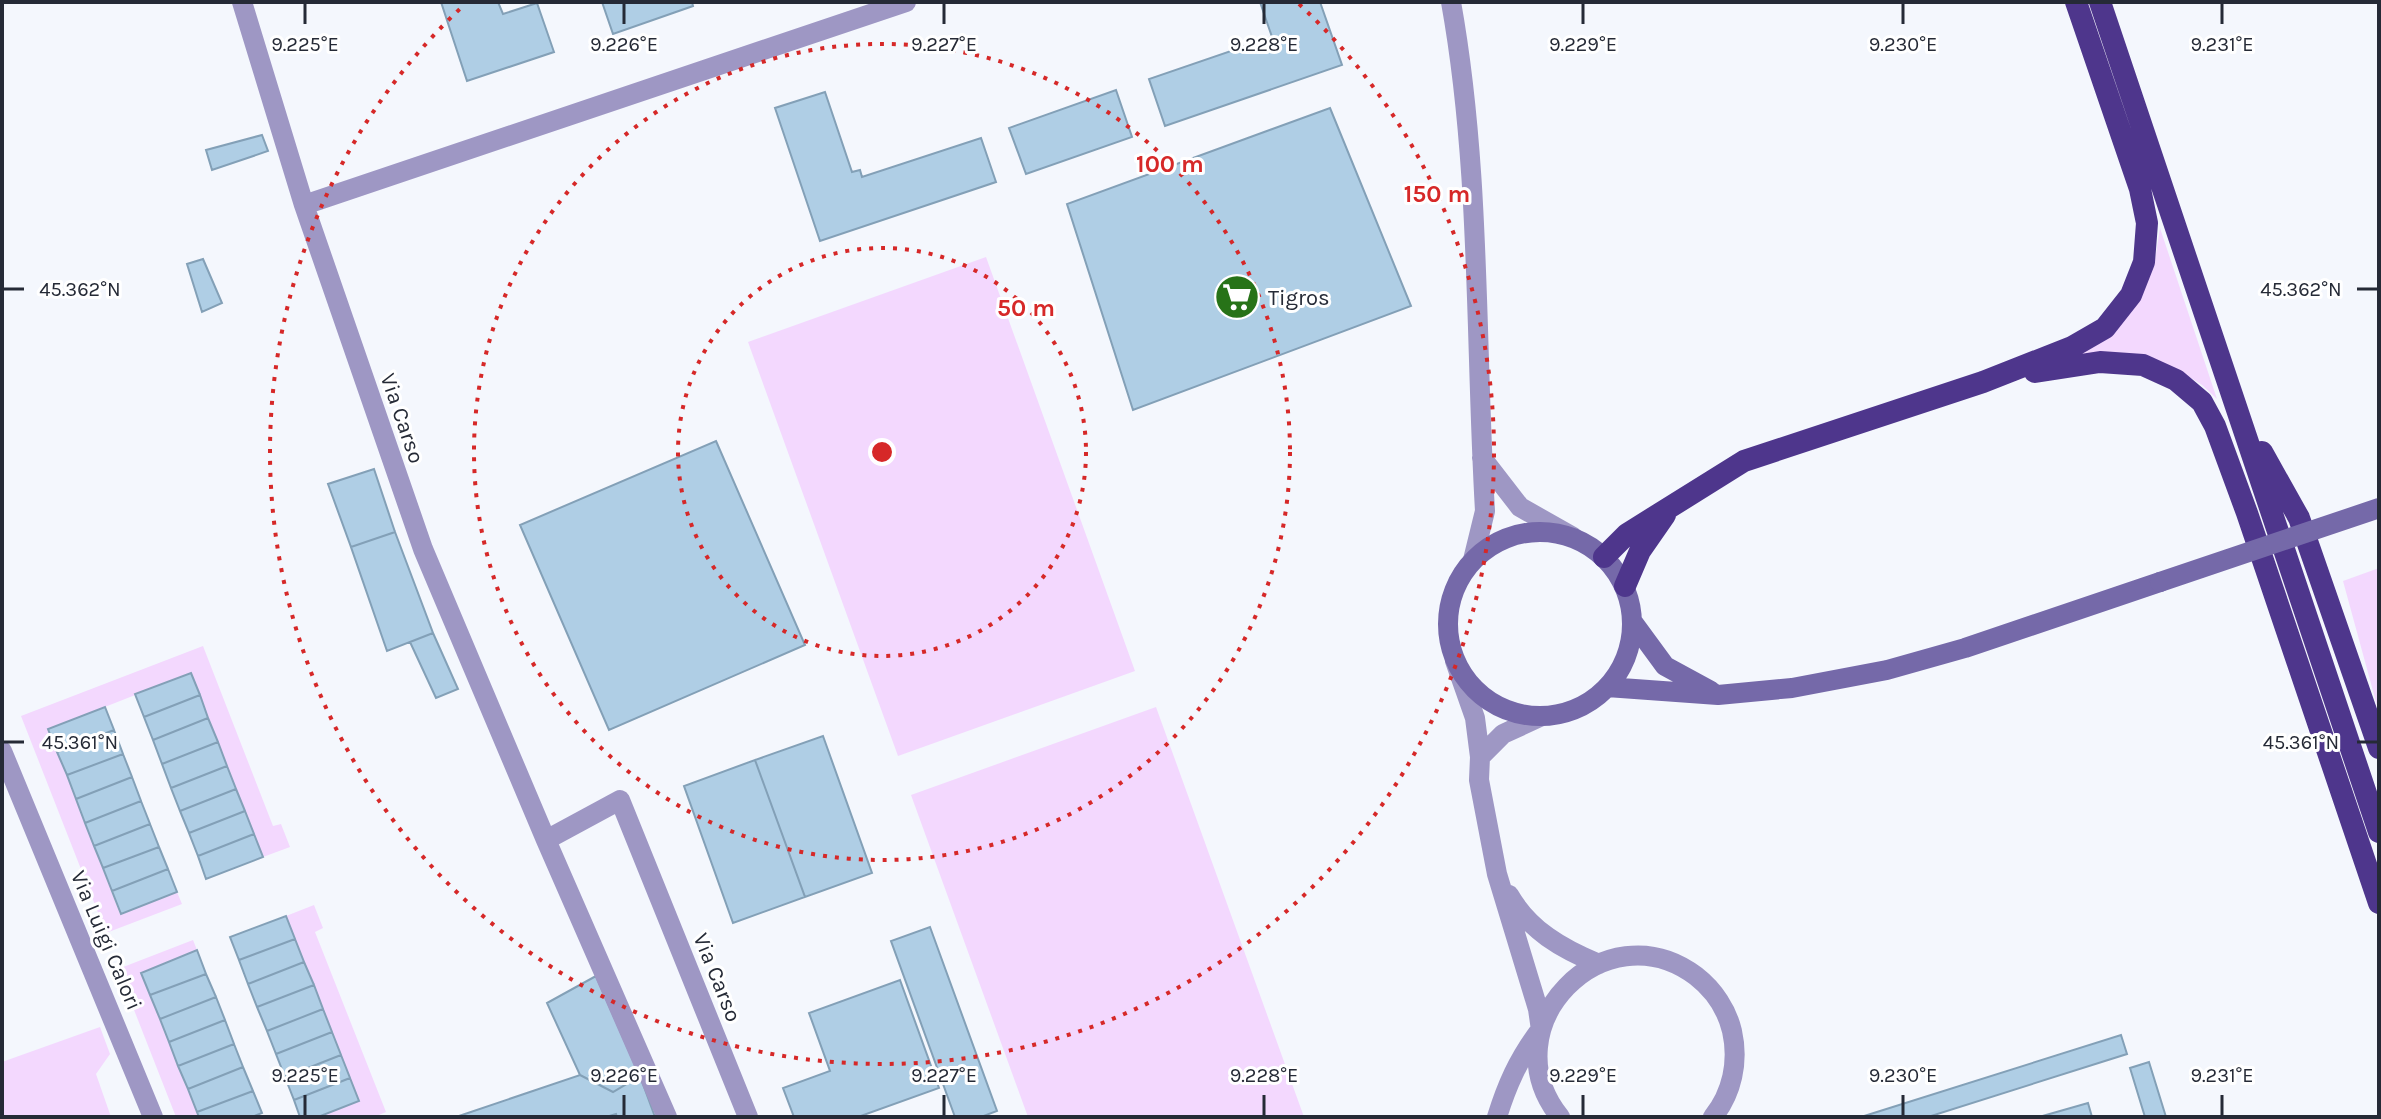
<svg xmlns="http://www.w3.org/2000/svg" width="2381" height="1119" font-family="Karla,sans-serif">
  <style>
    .green { fill: #f3d8fe }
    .building { fill: #afcee5; stroke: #83a0b7; stroke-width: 2 }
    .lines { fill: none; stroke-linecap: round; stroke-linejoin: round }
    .minor { stroke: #9e97c4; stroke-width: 20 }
    .tertiary { stroke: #9e97c4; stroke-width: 20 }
    .secondary { stroke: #7569a9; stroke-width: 20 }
    .trunk { stroke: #4e368c; stroke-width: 22 }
    .secondary-bridge { stroke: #7569a9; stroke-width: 20 }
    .ticks { fill: none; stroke: #252a36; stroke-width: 3 }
    .ring { fill: none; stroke: #d62828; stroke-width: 4; stroke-dasharray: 4 8 }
    .labels { text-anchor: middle; stroke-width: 6; stroke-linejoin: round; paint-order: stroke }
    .poi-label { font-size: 22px; fill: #252a36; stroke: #fff; text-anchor: start }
    .street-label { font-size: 22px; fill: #252a36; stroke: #fff }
    .ticks-label { font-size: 20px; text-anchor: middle; fill: #252a36; stroke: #fff; stroke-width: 6; stroke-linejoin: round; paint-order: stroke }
    .centre { fill: #d62828; stroke: #fff; stroke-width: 4 }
    .ring-label { font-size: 24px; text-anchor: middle; font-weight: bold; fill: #d62828; stroke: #fff; stroke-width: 6; stroke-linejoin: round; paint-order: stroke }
  </style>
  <rect width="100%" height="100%" fill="#f4f7fd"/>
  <path class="green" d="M 2160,228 L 2217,399 L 2202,385 L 2180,371 L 2077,356 L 2155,260 Z
    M 986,257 L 1135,671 L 898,756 L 748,342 Z
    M 2379,568 L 2379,713 L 2343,581 Z
    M 203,646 L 273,826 L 281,824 L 290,847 L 263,857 L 191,673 L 49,729 L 120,914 L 177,892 L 182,904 L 106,933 L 21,716 Z
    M 1156,707 L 1304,1117 L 1028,1117 L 911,795 Z
    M 314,905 L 323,928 L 315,932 L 386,1112 L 374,1117 L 318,1117 L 359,1101 L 286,916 Z
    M 193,940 L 197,950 L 141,973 L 199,1117 L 176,1117 L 118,969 Z
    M 100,1027 L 110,1054 L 96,1074 L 111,1117 L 2,1117 L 2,1062 Z"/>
  <path class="building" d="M 441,2 L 498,2 L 503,14 L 537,3 L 554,52 L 467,81 Z
    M 602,2 L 692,2 L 693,6 L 613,34 Z
    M 1260,2 L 1320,2 L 1342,65 L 1165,126 L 1149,79 L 1272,37 Z
    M 1116,90 L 1132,137 L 1026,174 L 1009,128 Z
    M 825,92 L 852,172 L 860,170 L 862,177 L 981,138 L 996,182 L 820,241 L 775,108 Z
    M 1330,108 L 1411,306 L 1133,410 L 1067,204 Z
    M 262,135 L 268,151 L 212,170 L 206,150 Z
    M 203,259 L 222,303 L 202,312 L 187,264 Z
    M 716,441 L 805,645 L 609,730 L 520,525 Z
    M 374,469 L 395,532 L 351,547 L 328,484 Z
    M 395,532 L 433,633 L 387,651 L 351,547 Z
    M 433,633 L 458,689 L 436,698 L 410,642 Z
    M 191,673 L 200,695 L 144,717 L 135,694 Z
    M 200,695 L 208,718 L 153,740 L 144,717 Z
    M 105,707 L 114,730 L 57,752 L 48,729 Z
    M 208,718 L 218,742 L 162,764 L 153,740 Z
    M 114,730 L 123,754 L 67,775 L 57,752 Z
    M 823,736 L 872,873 L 805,897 L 755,760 Z
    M 218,742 L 227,766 L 171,788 L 162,764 Z
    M 123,754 L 132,777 L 76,799 L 67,775 Z
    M 755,760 L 805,897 L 733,923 L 684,786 Z
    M 227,766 L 236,789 L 180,811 L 171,788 Z
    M 132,777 L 141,801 L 85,823 L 76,799 Z
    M 236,789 L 245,811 L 189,833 L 180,811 Z
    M 141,801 L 150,824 L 94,846 L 85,823 Z
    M 245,811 L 254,834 L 198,856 L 189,833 Z
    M 150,824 L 159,847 L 103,868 L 94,846 Z
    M 254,834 L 263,857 L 206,879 L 198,856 Z
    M 159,847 L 168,869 L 112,891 L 103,868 Z
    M 168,869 L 177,892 L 121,914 L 112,891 Z
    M 286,916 L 295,939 L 239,960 L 230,937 Z
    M 930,927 L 997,1111 L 981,1117 L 955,1117 L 891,941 Z
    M 295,939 L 304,962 L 248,984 L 239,960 Z
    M 197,950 L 206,974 L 150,995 L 141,973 Z
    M 304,962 L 314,985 L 257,1007 L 248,984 Z
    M 206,974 L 216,997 L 160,1019 L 150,995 Z
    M 596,976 L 640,1076 L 613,1092 L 580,1075 L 547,1003 Z
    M 900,980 L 939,1088 L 858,1117 L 794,1117 L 783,1088 L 830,1071 L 809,1013 Z
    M 314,985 L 323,1009 L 267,1031 L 257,1007 Z
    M 216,997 L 225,1020 L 169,1042 L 160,1019 Z
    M 323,1009 L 332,1032 L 276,1054 L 267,1031 Z
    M 225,1020 L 234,1044 L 178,1066 L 169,1042 Z
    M 332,1032 L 341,1055 L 285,1077 L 276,1054 Z
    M 2121,1035 L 2127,1054 L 1928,1117 L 1861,1117 Z
    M 234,1044 L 243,1067 L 188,1089 L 178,1066 Z
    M 341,1055 L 350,1078 L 294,1100 L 285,1077 Z
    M 2149,1062 L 2166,1117 L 2145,1117 L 2130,1068 Z
    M 243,1067 L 253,1091 L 197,1112 L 188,1089 Z
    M 580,1075 L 613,1092 L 640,1076 L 655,1117 L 617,1117 L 616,1114 L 606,1117 L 456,1117 Z
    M 350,1078 L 359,1101 L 318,1117 L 300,1117 L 294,1100 Z
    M 253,1091 L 262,1113 L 252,1117 L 199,1117 L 197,1112 Z
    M 2088,1103 L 2092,1117 L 2039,1117 Z"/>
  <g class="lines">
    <path class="minor" d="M 242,2 L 304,205 L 423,549 L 546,840 L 667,1117
      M 304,205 L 906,2
      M 1455,661 L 1475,718 L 1480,757 L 1479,780 L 1497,874 L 1538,1009 L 1541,1030
      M 2,751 L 153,1117
      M 1480,757 L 1503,734 L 1542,716
      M 546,840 L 620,800 L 748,1117
      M 1509,895 C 1529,930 1562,949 1599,964
      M 1497,1117 C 1507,1085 1518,1060 1538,1033
      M 1560,1117 C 1488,1027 1604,907 1696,976 C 1714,990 1727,1010 1732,1031 C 1739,1062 1732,1093 1713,1117"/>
    <path class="tertiary" d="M 1451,2 C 1481,169 1475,341 1485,511 L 1473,560
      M 1482,458 L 1520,507 L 1573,537"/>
    <path class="secondary" d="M1448 624a92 92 0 1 1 184 0a92 92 0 1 1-184 0Z
      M 1632,621 L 1665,666 L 1711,691
      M 1607,687 L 1718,695 L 1792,688 L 1887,670 L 1965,648 L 2160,582"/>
    <path class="trunk" d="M 2100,2 L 2379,832
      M 2035,372 L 2100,362 L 2143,365 L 2176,380 L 2202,402 L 2215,426 L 2247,513 L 2379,903
      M 2262,452 L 2299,518 L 2379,748
      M 1604,557 L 1627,534 L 1744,461 L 1983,382 L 2072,347 L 2105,328 L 2131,295 L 2144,262 L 2147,223 L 2140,189 L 2076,2
      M 1625,586 L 1640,551 L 1665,515"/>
    <path class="secondary-bridge" d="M 2160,582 L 2379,508"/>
  </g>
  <path class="ticks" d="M 305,4 L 305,24M 624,4 L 624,24M 944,4 L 944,24M 1264,4 L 1264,24M 1583,4 L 1583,24M 1903,4 L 1903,24M 2222,4 L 2222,24M 4,289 L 24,289M 2357,289 L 2377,289M 4,742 L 24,742M 2357,742 L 2377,742M 305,1095 L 305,1115M 624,1095 L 624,1115M 944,1095 L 944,1115M 1264,1095 L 1264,1115M 1583,1095 L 1583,1115M 1903,1095 L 1903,1115M 2222,1095 L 2222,1115"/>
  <g class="ring">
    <circle cx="882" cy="452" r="204"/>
    <circle cx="882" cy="452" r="408"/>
    <path d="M1299 4A612 612 0 1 1 465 4"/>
  </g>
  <defs>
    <g id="supermarket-disc" transform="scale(2.3)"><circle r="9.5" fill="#277318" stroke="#fff"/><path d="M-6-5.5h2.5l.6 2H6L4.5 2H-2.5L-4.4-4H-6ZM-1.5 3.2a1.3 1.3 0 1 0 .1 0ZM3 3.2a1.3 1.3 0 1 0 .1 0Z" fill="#fff"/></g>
  </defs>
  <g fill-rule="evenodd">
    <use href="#supermarket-disc" x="1237" y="297"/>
  </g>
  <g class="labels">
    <g class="poi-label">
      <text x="1268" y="305">Tigros</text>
    </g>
    <g class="street-label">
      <text transform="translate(403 418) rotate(71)" y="8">Via Carso</text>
      <text transform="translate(107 940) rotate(67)" y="8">Via Luigi Calori</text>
      <text transform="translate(718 977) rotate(68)" y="8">Via Carso</text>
    </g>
  </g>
  <g class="ticks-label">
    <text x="305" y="51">9.225°E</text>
    <text x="624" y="51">9.226°E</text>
    <text x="944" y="51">9.227°E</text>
    <text x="1264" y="51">9.228°E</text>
    <text x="1583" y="51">9.229°E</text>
    <text x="1903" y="51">9.230°E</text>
    <text x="2222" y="51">9.231°E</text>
    <text x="80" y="296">45.362°N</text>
    <text x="2301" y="296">45.362°N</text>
    <text x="80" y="749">45.361°N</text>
    <text x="2301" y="749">45.361°N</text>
    <text x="305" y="1082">9.225°E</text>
    <text x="624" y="1082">9.226°E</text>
    <text x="944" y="1082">9.227°E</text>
    <text x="1264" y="1082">9.228°E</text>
    <text x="1583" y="1082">9.229°E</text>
    <text x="1903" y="1082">9.230°E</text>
    <text x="2222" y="1082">9.231°E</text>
  </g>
  <circle cx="882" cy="452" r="12" class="centre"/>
  <g class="ring-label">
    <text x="1170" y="172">100 m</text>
    <text x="1437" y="202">150 m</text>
    <text x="1026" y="316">50 m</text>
  </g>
  <rect width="2381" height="1119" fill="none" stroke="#252a36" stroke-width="8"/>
</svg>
